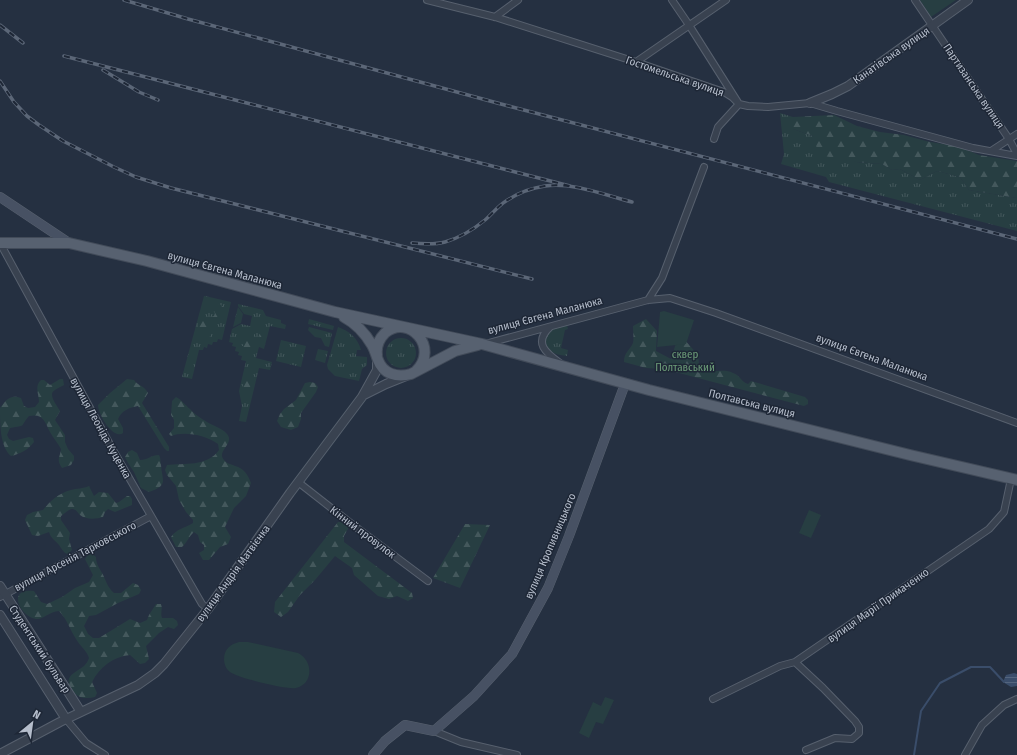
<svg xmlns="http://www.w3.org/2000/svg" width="1017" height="755" font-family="'Fira Sans Condensed',sans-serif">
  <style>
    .grass { fill: url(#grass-tufts) }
    .forest { fill: url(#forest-firs) }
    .park { fill: #273e42 }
    .water { fill: url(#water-rules) }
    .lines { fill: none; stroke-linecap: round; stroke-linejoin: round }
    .stream { stroke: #3a4d6a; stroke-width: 2 }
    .minor-casing { stroke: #57606e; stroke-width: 8 }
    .tertiary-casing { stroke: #57606e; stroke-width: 10 }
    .secondary-casing { stroke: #57606e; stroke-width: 10 }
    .primary-casing { stroke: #424b59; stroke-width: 12 }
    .minor { stroke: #394250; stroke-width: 6 }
    .tertiary { stroke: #394250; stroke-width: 8 }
    .secondary { stroke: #475163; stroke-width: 9 }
    .primary { stroke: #576170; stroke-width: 10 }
    .rail-casing { stroke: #5b6677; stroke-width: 3.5 }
    .rail { stroke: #1e2736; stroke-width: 2; stroke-dasharray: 6; stroke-linecap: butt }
    .labels { text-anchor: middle; stroke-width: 3; stroke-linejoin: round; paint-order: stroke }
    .street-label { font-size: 11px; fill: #b5bdcb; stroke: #1e2736 }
    .park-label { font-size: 11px; fill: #6c9c78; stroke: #1e2736 }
  </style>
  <defs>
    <pattern id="grass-tufts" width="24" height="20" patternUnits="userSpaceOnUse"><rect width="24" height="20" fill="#273e42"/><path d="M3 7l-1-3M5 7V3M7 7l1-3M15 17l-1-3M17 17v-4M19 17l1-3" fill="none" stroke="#44585c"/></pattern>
    <pattern id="forest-firs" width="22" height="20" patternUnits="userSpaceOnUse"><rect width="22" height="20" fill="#273e42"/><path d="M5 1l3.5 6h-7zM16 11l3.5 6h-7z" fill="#44585c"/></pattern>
    <pattern id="water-rules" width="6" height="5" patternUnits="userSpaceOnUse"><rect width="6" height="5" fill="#3a4d6a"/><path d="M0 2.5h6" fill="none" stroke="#54657e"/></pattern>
  </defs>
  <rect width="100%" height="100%" fill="#253041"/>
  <path class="grass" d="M 780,113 L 793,117 L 793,129 L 813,136 L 856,162 L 882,164 L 892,170 L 900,169 L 920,180 L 937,171 L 960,177 L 969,190 L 1017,198 L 1017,231 L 829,182 L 826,177 L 781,164 L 784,154 Z
    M 204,296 L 205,296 L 231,302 L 222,340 L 218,339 L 217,342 L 213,342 L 212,345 L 208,344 L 207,348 L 204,347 L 203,350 L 199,350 L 192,379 L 182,377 Z
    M 238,304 L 263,310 L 266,316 L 281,320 L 281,323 L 286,325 L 285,329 L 270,326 L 264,349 L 259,347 L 256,358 L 272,362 L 270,370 L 259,368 L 246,422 L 239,421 L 242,406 L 239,391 L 246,361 L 241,360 L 242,356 L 238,355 L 239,352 L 235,351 L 236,347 L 232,346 L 233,343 L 229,342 L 232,329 L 241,324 L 250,326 L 252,316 L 244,314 L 238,306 Z
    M 238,307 L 243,314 L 241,323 L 233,327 Z
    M 309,319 L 334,326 L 333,330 L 308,324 Z
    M 567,325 L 568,329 L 565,330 L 561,348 L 568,350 L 567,356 C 563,355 558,355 554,353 C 545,348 541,336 551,329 C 555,327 562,326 567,325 Z
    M 309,327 L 332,333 L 329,347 L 325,346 L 321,338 L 315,337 L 308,330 Z
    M 338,327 C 349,331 358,338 361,350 L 357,350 L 356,356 L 367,357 L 367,365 L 362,369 L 359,381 L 335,376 L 328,369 L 327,365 Z
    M386 353a15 15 0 1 1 30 0a15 15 0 1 1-30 0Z
    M 281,340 L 306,346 L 301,367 L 276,361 Z
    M 318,349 L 328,351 L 325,363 L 315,360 Z"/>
  <path class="forest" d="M 834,115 L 857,126 L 880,132 L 904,135 L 930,142 L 957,146 L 979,155 L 1017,161 L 1017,198 L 969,190 L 960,177 L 937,171 L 920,180 L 900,169 L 892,170 L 882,164 L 856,162 L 819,155 L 813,136 L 793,129 L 793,117 Z
    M 208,301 L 215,302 L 224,307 C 224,314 220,319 216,325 C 213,329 212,334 208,339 L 199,337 L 197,329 L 201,320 L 214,316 L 215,313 L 207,303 Z
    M 254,317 L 257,318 C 258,325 253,331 254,338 L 250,344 L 252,345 L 260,337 L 260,328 L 262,327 C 265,331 264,328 264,333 C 266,345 261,342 256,349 C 253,354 253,357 248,360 L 245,359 L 238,346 L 243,346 L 244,343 C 241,338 242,334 244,328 L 251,326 Z
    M 646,319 L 657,331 L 656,351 L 671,359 L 677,340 L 683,338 L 698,355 L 699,364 C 704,367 711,371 717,371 C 723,371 727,370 733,373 C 740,375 741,382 748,384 L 751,381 L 805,397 L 808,400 L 808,404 L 804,406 L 664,369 L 646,368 L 624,362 C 624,352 630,350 633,343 C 634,339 633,331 633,326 Z
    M 250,372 L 253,374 C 251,384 250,392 246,402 L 244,402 L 241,390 L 248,373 Z
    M 60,379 L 63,379 L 64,385 C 61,387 57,388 55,390 C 47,394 57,405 60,411 L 55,420 L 65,435 L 65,442 L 68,449 L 74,456 L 74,460 L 71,465 L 62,468 C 56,459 60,458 61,449 C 58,443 53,438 50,432 C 45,422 43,413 29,416 C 19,428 27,425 10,428 L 7,435 L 9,439 L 13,441 L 29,437 L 33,438 L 34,442 C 28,450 20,454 11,456 C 0,447 0,424 0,408 C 6,400 10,394 21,398 L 24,406 L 28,408 L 35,407 L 39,402 C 39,395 34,386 41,380 L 44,380 L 50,385 Z
    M 127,379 L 134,380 C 138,386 144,385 148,393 L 142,403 L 169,447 L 169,451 L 167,451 L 164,448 L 138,406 C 129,408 122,410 118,419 L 123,428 L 123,433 C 113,440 98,414 98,405 L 110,393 Z
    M 310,382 L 315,383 L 318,387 L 316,392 L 301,413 L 301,419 L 298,427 L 291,430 L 281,427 L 277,421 L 280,414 L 284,409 L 296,400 L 305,383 Z
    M 176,397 C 182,400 185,405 190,409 C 195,415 201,418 207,422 C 213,426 228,430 229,438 C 230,446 217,452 224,460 C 227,464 231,464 235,466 C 244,468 248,475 251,483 L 246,496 L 234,508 L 225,527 L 231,537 L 228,544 L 220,547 L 209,560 L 203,560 L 199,553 L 204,550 L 204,545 L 200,542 L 198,535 L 194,532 C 189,536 187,543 182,547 L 176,547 L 171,537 C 176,529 185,528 193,523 L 193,520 L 186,512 L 179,500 L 176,486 L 167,475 L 165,470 L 167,465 C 184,463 207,467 219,450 L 218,444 C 206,435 184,431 171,436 L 169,434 L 174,428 L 174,420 L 171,415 L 172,401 Z
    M 132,450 L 137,453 L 140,460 C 148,460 151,455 159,455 C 161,459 160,460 161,465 C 162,481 169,485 149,492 L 141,488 L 134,472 L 128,463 L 125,457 L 128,452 Z
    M 89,486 L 94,496 L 99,492 L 108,493 L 116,503 L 119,502 L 127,496 L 130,496 L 132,499 L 132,505 L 115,512 L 108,509 L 105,512 L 103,517 C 96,519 86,520 80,515 C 78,513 76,509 72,509 C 69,509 64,514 61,516 L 61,520 L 70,533 L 69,539 L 72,550 L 68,554 L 65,553 C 63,551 61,548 59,545 C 55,540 51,539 49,532 L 38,536 L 32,535 L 25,520 L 27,515 L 33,512 L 43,510 C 50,501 59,493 71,490 C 77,488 83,489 89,486 Z
    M 338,522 L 345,522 L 349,527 L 344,536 L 344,542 L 412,593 L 413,598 L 408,601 L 397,596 L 389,599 L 378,596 L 354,575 L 352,568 L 335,556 L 315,580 L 300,595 L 288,612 L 281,617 L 274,612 L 275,602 Z
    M 465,524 L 490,525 L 460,588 L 433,578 Z
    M 92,554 L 96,557 C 96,564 99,567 102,573 C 106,580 107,587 114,593 L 121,593 L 133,583 L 138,585 L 141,590 L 139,594 L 118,603 L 96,615 L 89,616 L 84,626 L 88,634 L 93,638 L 99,638 L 130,619 L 140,623 L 147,620 L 149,615 L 156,604 L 161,604 C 163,609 160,613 162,618 L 173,618 L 177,621 L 178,625 L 174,629 L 168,627 L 159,633 L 146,646 L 149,659 L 145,663 L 140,664 L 130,655 C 112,657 100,667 92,682 L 97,693 L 95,697 C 87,699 78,699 73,691 C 62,676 74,674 84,666 C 86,664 88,661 89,658 C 87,651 80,646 76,639 C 70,630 67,619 59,611 C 49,612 45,618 38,619 C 21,619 5,587 34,591 L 41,602 L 47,604 L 62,597 L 75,588 L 89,582 L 93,575 L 85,559 L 88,555 Z"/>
  <path class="park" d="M 920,0 L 956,0 L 931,17 Z
    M 664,311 L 694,320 L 686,344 L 657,347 L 660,312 Z
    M 809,510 L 821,515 L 811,538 L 799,533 Z
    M 239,642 L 248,642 L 298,653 C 313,660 314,684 296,688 C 287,690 238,678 230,672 C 226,669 224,664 224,659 C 224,649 231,644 239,642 Z
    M 605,697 L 614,700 L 603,724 L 596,722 L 589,738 L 579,733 L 593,702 L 601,706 Z"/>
  <path class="water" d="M 1014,673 L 1017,674 L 1017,686 L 1011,687 L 1003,682 L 1006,675 Z"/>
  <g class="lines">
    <path class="stream" d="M 914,755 L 921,711 L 940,683 L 971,667 L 990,667 L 1004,682"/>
    <g class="minor-casing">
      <path id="minor" d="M 427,0 L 495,17 L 636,62 L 724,92 L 732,97 L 739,104 L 748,106 L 768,107 L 810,103 L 837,111 L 973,148 L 1017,156
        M 672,0 L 689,25 L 739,104 L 718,127 L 714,139
        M 915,0 L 1009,139 L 1017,154
        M 495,17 L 518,0
        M 636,62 L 726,0
        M 991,151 L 1017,134
        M 0,243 L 113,450 L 202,604 L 208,609
        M 648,300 L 662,278 L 704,167
        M 550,327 C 533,343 546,353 560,363
        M 485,344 L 648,300 L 670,298 L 716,313 L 1017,423
        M 298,482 L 353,525 L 428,581
        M 0,597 L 151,516
        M 795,662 L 823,688 L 855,721 L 859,727 L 859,733 L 852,739 L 835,738 L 806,750
        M 713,699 L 780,666 L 795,662 L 989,529 L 1004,512 L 1011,479
        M 66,719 L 86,743 L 105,755
        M 434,731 L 461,742 L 517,755
        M 965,755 L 982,725 L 1004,705 L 1017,699"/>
    </g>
    <g class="tertiary-casing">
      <path id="tertiary" d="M 810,103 L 832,94 L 848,86 L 968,0
        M 364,395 L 386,384 L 406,376
        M 0,586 L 81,712
        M 0,615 L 66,719
        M 0,754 L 60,722 L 138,685 L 155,673 L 164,664 L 208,609 L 290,493 L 362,397 L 377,370 L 377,358"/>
    </g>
    <g class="secondary-casing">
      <path id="secondary" d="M 0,197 L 69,243
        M 373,755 L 385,741 L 405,725 L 434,731 L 474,696 L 512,654 L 548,588 L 569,536 L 625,384"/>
    </g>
    <g class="primary-casing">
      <path id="primary" d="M 0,243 L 69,243 L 147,261 L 335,312 L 482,344 L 649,390 L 910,455 L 1017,480
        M 344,317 C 357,324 365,333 372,345 C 375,350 376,355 378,360 C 383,374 397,378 411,374 L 455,351 L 478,345
        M 377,355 C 376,347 379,339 385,333 C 409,313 440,348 416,371"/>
    </g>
    <use href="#minor" class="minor"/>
    <use href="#tertiary" class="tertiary"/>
    <use href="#secondary" class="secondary"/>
    <use href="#primary" class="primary"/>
    <g class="rail-casing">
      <path id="rail" d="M 124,0 L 188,19 L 501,104 L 1017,239
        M 0,25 L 23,43
        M 64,56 L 570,186
        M 103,70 L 139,92 L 158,100
        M 0,81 L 14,102 L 27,116 L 39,125 L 63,141 L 114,167 L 136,177 L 171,188 L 532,279
        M 412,243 C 423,244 434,245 445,242 C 459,238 474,229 485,220 C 492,214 498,206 506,201 C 518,193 531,188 545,186 C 573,182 605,195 632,202"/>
    </g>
    <use href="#rail" class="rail"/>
  </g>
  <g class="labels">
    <g class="street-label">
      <text transform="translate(891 55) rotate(-35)" y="4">Канатівська вулиця</text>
      <text transform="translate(675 76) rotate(19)" y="4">Гостомельська вулиця</text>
      <text transform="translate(974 86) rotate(56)" y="4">Партизанська вулиця</text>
      <text transform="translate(225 270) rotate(15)" y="4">вулиця Євгена Маланюка</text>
      <text transform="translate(545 315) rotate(-15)" y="4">вулиця Євгена Маланюка</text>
      <text transform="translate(872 357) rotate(20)" y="4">вулиця Євгена Маланюка</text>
      <text transform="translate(752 403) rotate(14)" y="4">Полтавська вулиця</text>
      <text transform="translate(101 428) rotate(61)" y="4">вулиця Леоніда Куценка</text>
      <text transform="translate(363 532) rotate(37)" y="4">Кінний провулок</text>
      <text transform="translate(550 546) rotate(-67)" y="4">вулиця Кропивницького</text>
      <text transform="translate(75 556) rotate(-28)" y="4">вулиця Арсенія Тарковського</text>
      <text transform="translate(233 573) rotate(-54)" y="4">вулиця Андрія Матвієнка</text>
      <text transform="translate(878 605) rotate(-35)" y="4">вулиця Марії Примаченко</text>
      <text transform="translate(40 649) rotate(57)" y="4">Студентський бульвар</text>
    </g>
    <g class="park-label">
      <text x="685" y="358">сквер<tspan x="685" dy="13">Полтавський</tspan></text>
    </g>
  </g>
  <g transform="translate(32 723) rotate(29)" stroke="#1e2736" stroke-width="3" paint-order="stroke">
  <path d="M0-3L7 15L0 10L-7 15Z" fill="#b5bdcb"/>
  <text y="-6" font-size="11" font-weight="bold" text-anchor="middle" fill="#b5bdcb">N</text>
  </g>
</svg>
